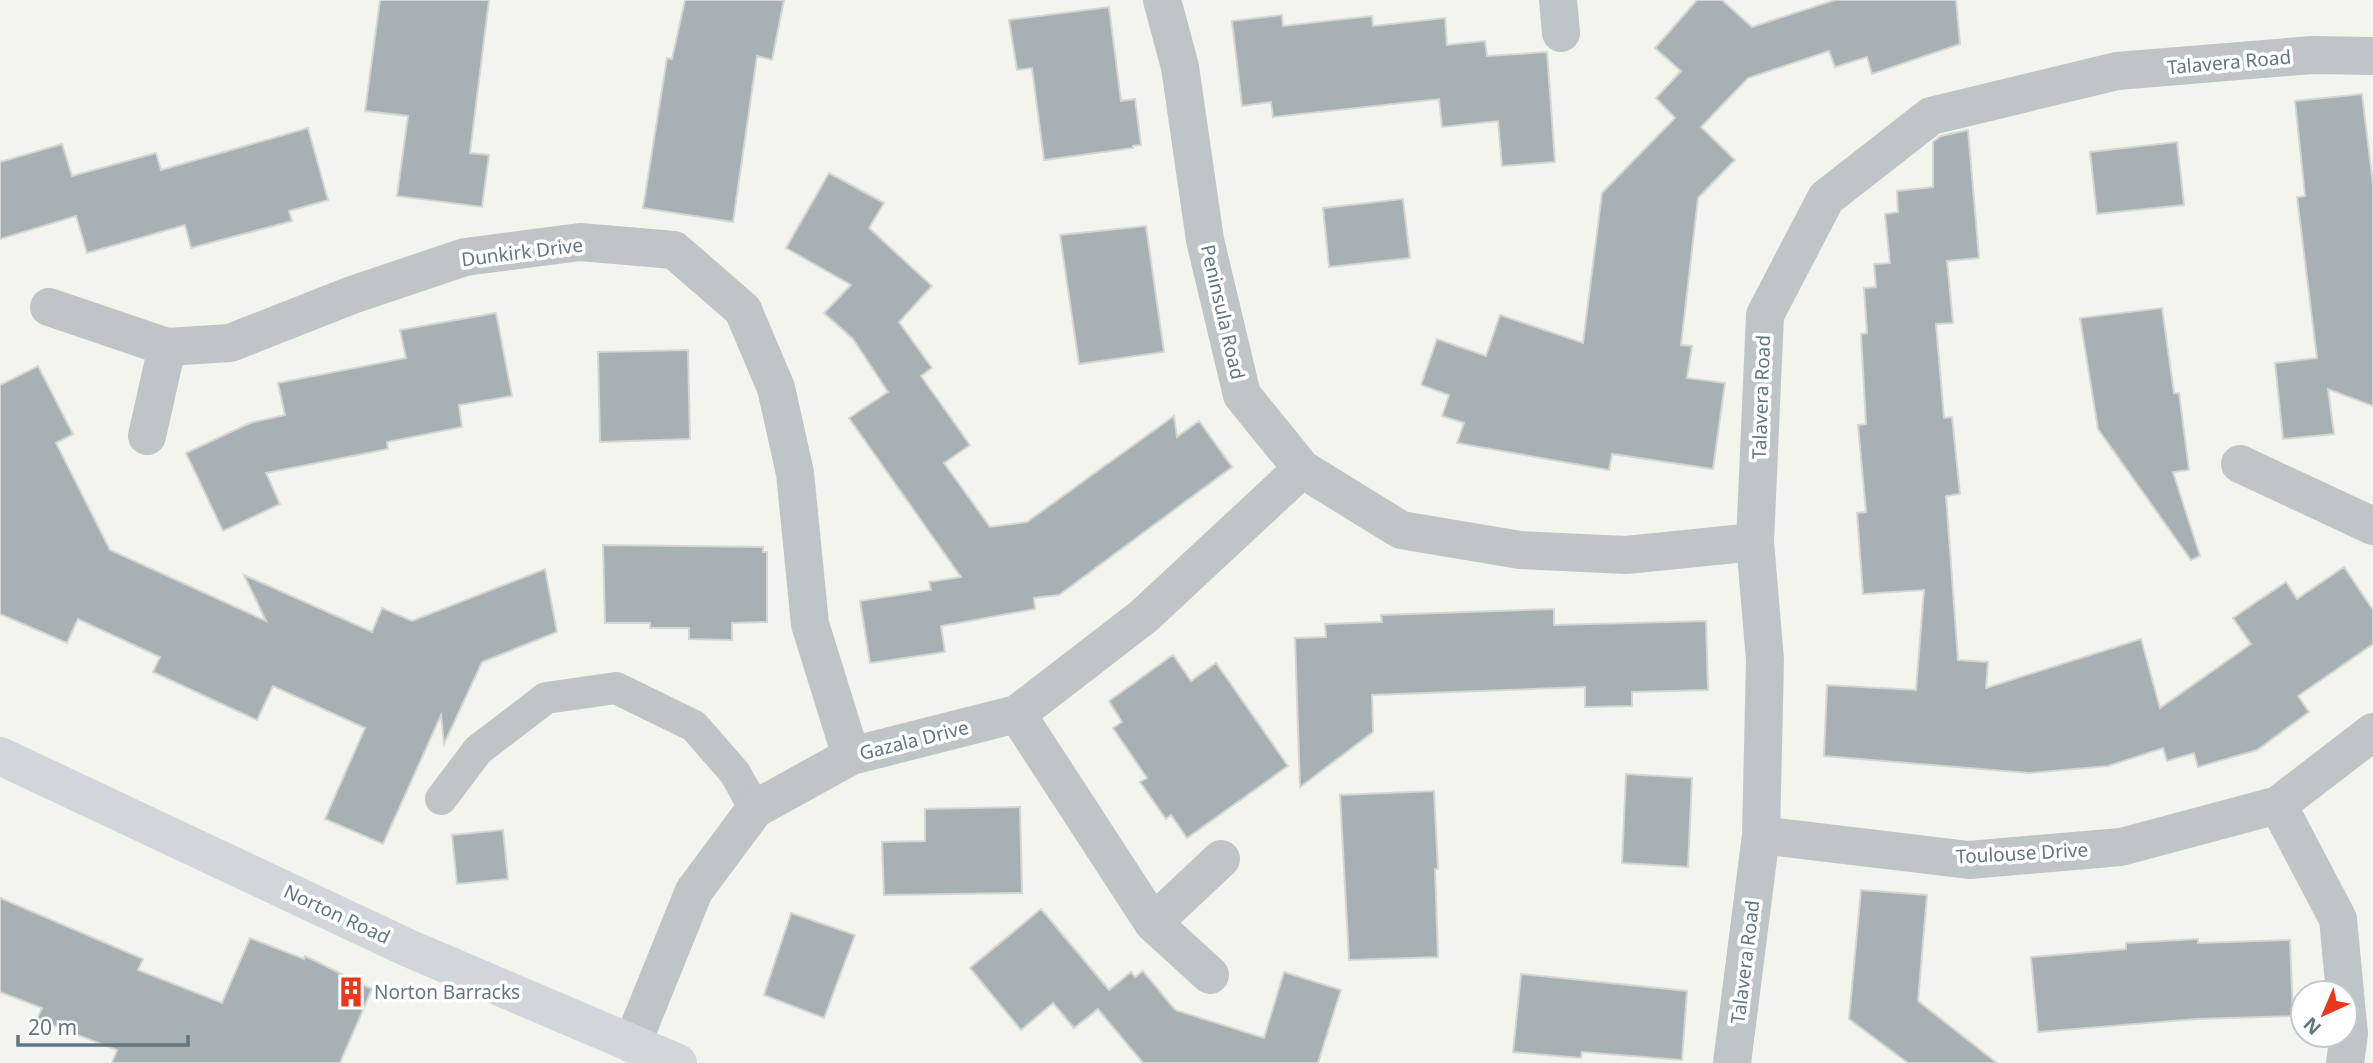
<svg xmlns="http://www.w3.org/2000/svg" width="2373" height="1063" font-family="'Noto Sans',sans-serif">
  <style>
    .building { fill: #a7b1b4; stroke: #d5d5d3; stroke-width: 2 }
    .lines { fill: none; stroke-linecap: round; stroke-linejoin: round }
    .lane { stroke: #bfc4c6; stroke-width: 32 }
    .street { stroke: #bfc4c6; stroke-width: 38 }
    .secondary { stroke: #d0d6da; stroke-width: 38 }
    .labels { text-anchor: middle; stroke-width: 7; stroke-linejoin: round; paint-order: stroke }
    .street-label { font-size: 19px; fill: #627782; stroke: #fff }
    .poi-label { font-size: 19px; fill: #627782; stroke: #fff; text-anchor: start }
  </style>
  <rect width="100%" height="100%" fill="#f4f4ef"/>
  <path class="building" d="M 380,0 L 489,0 L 470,153 L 489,155 L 482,207 L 397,196 L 408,116 L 365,111 Z
    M 685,0 L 784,0 L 772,60 L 757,56 L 733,222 L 643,208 L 667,58 L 672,59 Z
    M 1697,0 L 1722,0 L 1752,27 L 1835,0 L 1956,0 L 1960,44 L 1872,74 L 1867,57 L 1835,67 L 1829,51 L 1748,78 L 1701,127 L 1735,160 L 1698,198 L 1681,345 L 1692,346 L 1687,378 L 1725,383 L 1713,469 L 1612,454 L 1609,470 L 1457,443 L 1464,423 L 1442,416 L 1449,395 L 1421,385 L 1437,339 L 1486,356 L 1500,315 L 1583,343 L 1602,193 L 1675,118 L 1656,98 L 1681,71 L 1655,48 Z
    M 1109,7 L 1121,101 L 1135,99 L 1141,145 L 1133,146 L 1133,148 L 1044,160 L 1032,68 L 1017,70 L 1009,20 Z
    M 1282,15 L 1283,26 L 1372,16 L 1373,26 L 1445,18 L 1447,45 L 1485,41 L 1487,56 L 1547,52 L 1555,162 L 1502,166 L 1498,121 L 1442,127 L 1439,99 L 1273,117 L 1271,102 L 1242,106 L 1232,21 Z
    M 2362,94 L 2373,185 L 2373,406 L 2328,389 L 2334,434 L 2283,439 L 2275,363 L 2317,358 L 2297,197 L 2305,196 L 2295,101 Z
    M 308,128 L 328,200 L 289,211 L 292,221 L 191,248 L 185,225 L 87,253 L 76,216 L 0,239 L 0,162 L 62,144 L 72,176 L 156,153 L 161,170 Z
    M 1968,130 L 1979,258 L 1947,261 L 1953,323 L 1936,324 L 1944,418 L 1952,417 L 1960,494 L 1946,496 L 1958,660 L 1988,662 L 1986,688 L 2141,639 L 2160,708 L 2251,644 L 2233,618 L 2286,582 L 2297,599 L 2344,567 L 2373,610 L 2373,644 L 2298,696 L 2309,712 L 2257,750 L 2198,767 L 2194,753 L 2167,761 L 2163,748 L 2108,766 L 2029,773 L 1824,756 L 1827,685 L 1916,690 L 1924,590 L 1863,594 L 1857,513 L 1866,512 L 1858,425 L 1866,424 L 1861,334 L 1867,333 L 1864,288 L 1876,287 L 1874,264 L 1890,263 L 1885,214 L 1898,212 L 1897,191 L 1933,187 L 1933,142 L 1941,136 Z
    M 2177,142 L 2184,205 L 2097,214 L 2090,152 Z
    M 829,173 L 884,203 L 869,228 L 932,286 L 899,322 L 932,368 L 921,376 L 970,445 L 944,463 L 990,527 L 1027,522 L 1174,416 L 1177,437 L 1199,421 L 1232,467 L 1059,595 L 1034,598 L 1035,609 L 941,626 L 945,652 L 870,663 L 860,601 L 931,590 L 929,582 L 961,577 L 849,418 L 888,392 L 853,339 L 824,313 L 851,285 L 786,248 Z
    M 1403,199 L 1410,258 L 1329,267 L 1323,208 Z
    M 1146,226 L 1164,352 L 1079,364 L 1060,235 Z
    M 2162,308 L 2174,393 L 2179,393 L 2189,470 L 2173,472 L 2200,556 L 2191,560 L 2098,429 L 2080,318 Z
    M 496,313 L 512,396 L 459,405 L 462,427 L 387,442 L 388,449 L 266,473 L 280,504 L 223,531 L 186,453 L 250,423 L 285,415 L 278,383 L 406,358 L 400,330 Z
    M 688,350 L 690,439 L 600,442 L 598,352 Z
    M 38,366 L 73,434 L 56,443 L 110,550 L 266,621 L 244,575 L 372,632 L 382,608 L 412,621 L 545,569 L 557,632 L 482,662 L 444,744 L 441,715 L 383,844 L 325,819 L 365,728 L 273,686 L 257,720 L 153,672 L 160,657 L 78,619 L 67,643 L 0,614 L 0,385 Z
    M 603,545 L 763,547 L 763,552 L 767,552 L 767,622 L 732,623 L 732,640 L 689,639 L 689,628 L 650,628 L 650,623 L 605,623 Z
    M 1554,609 L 1554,625 L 1706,621 L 1708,690 L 1632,692 L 1632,706 L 1585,707 L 1585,687 L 1372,695 L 1373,732 L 1300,787 L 1295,638 L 1326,637 L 1325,624 L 1382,622 L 1381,615 Z
    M 1173,655 L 1191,681 L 1216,663 L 1288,766 L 1187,838 L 1171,815 L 1166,819 L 1140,782 L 1147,778 L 1113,728 L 1122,722 L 1109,701 Z
    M 1626,774 L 1692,778 L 1688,867 L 1622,863 Z
    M 1434,791 L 1438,869 L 1435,869 L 1438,957 L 1349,960 L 1340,795 Z
    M 1020,807 L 1022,893 L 884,895 L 882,842 L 925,841 L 925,809 Z
    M 503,830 L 508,879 L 457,884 L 452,835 Z
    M 1861,890 L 1927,895 L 1918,1001 L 1997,1063 L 1908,1063 L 1849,1019 Z
    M 0,898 L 143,959 L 138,970 L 222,1003 L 250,938 L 304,959 L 305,956 L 372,989 L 340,1063 L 112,1063 L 117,1050 L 37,1019 L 42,1008 L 0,992 Z
    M 1041,909 L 1109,990 L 1131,972 L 1135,977 L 1143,971 L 1175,1010 L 1264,1038 L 1284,972 L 1341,990 L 1318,1063 L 1143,1063 L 1098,1009 L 1074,1028 L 1053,1003 L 1021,1030 L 970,968 Z
    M 791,913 L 855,935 L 824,1018 L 764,995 Z
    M 2198,939 L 2198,943 L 2290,940 L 2293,1016 L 2196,1019 L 2038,1032 L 2031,957 L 2126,949 L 2126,943 Z
    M 1521,974 L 1687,991 L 1682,1060 L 1582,1052 L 1581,1058 L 1513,1052 Z"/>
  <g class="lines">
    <path class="lane" d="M 441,799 L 478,750 L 546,698 L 616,688 L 694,726 L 735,773 L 755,809"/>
    <path class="street" d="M 1162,0 L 1180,67 L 1205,240 L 1242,395 L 1302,469 L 1401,530 L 1520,550 L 1626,555 L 1755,542
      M 1558,0 L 1561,33
      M 49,307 L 167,347 L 230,343 L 352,295 L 465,257 L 580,242 L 674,250 L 743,310 L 776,388 L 795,473 L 810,624 L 851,756
      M 147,436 L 167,347
      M 2240,464 L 2373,526
      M 1017,714 L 1153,923 L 1210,975
      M 2278,805 L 2338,919 L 2345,993
      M 1761,835 L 1969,860 L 2121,847 L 2278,805 L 2373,732
      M 1153,923 L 1221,859
      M 632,1044 L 694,891 L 755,809 L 851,756 L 1017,714 L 1144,616 L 1302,469
      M 1732,1063 L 1761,835 L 1765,660 L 1755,542 L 1765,315 L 1826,198 L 1931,116 L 2117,71 L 2312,55 L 2373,56
      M 2345,1063 L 2349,1034 L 2345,994"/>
    <path class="secondary" d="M 0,756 L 408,948 L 678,1063"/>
  </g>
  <defs>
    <g id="building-bare" transform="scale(2.415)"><path d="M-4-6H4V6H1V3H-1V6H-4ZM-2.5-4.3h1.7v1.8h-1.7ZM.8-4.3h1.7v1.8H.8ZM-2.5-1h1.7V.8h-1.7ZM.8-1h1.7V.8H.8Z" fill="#ea381a" stroke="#fff" stroke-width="2.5" paint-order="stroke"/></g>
  </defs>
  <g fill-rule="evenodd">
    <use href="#building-bare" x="351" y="992"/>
  </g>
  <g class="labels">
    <g class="street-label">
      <text transform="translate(2229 62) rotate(-5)" y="7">Talavera Road</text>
      <text transform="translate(522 252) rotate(-7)" y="7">Dunkirk Drive</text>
      <text transform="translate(1223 312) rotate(77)" y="7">Peninsula Road</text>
      <text transform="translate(1761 397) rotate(-88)" y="7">Talavera Road</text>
      <text transform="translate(914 740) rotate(-14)" y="7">Gazala Drive</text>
      <text transform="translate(2022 853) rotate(-3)" y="7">Toulouse Drive</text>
      <text transform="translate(337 914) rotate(25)" y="7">Norton Road</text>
      <text transform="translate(1745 962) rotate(-83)" y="7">Talavera Road</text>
    </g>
    <g class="poi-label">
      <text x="374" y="999">Norton Barracks</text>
    </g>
  </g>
  <g transform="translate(2324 1014) rotate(224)"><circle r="33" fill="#ffffff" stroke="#c0c9cd" stroke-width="2"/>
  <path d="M0-5L12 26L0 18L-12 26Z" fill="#ea381a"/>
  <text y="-10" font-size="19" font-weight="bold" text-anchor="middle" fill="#627782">N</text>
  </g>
  <path d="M18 1035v10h170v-10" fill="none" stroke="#627782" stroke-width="3.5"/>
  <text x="28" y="1035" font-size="21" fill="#627782" stroke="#ffffff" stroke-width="5" paint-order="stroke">20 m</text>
</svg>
